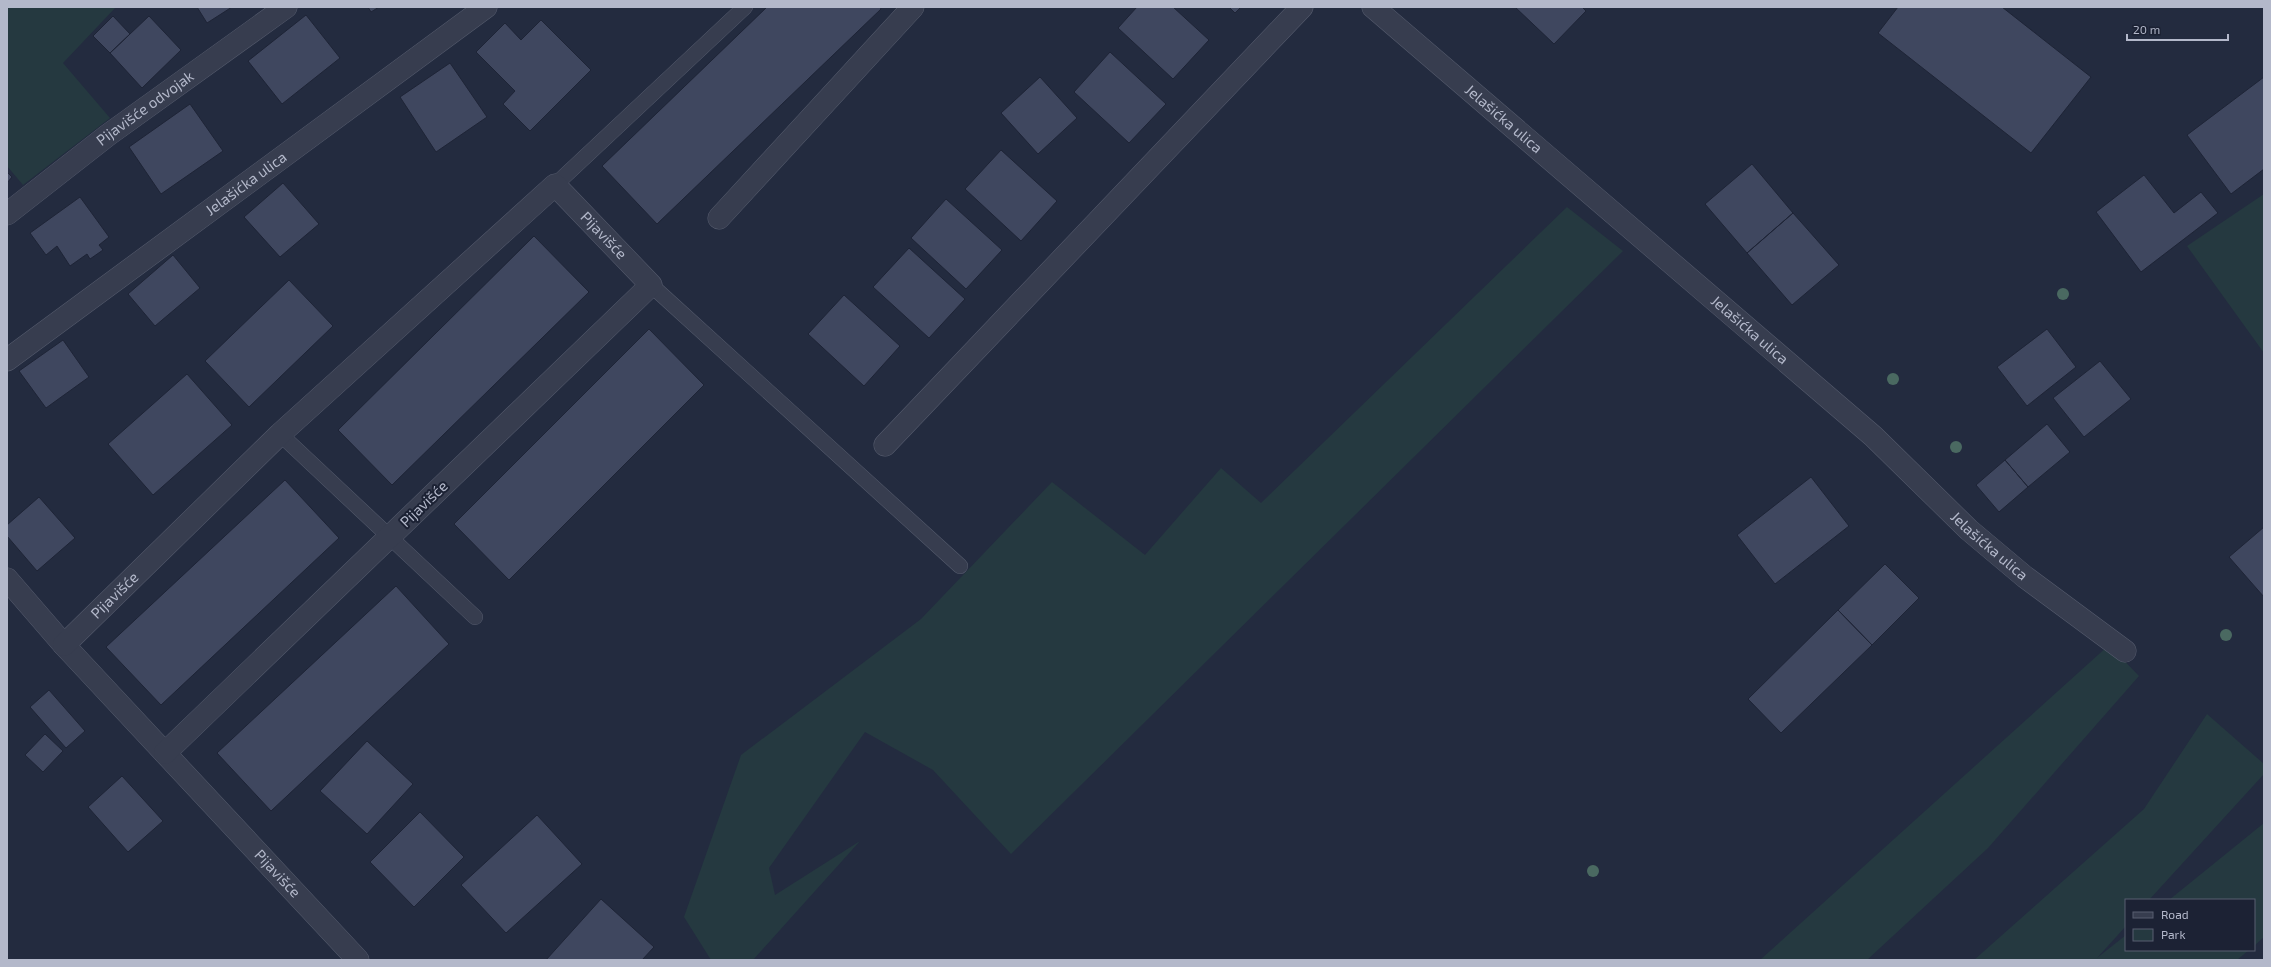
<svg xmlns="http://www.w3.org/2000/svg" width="2271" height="967" font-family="'Exo 2',sans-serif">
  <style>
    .green { fill: #253940 }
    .building { fill: #3f475f; stroke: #1e2436 }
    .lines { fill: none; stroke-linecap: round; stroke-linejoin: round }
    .lane-casing { stroke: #555b6d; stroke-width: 16 }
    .street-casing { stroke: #555b6d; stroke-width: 23 }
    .lane { stroke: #373d4f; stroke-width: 15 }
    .street { stroke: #373d4f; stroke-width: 22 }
    .tree { fill: #4a6961 }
    .labels { text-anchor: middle; stroke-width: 4; stroke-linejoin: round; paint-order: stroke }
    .street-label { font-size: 15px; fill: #b3b8ca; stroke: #1c2234 }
  </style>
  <rect width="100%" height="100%" fill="#232b3f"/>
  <path class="green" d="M 7,7 L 116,7 L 63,63 L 110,118 L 23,185 L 7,166 Z
    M 2264,194 L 2264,353 L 2187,246 Z
    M 1567,207 L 1623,251 L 1011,854 L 933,770 L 865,732 L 769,868 L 775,895 L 860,841 L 753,960 L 711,960 L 684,917 L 741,755 L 921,619 L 1052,482 L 1145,555 L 1221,468 L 1261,503 Z
    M 2109,645 L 2139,676 L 1988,848 L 1867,960 L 1760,960 Z
    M 2207,714 L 2264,764 L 2264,774 L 2149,900 L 2126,900 L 2126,926 L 2097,958 L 2126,935 L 2126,950 L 2249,950 L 2237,960 L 1974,960 L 2144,809 Z
    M 2264,823 L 2264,937 L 2254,946 L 2254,900 L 2169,900 Z"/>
  <path class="building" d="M 197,7 L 232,7 L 207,23 Z
    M 368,7 L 379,7 L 371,12 Z
    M 767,7 L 880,7 L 881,9 L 657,224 L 602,166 Z
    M 1137,7 L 1173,7 L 1209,40 L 1173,79 L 1118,28 Z
    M 1229,7 L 1241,7 L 1235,13 Z
    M 1515,7 L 1582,7 L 1586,11 L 1554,44 Z
    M 1898,7 L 2002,7 L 2091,77 L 2031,153 L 1878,33 Z
    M 306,15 L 340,58 L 282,104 L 248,61 Z
    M 113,16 L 130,34 L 110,53 L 93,36 Z
    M 149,16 L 181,50 L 142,88 L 110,53 Z
    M 541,20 L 591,70 L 530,131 L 503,104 L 515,91 L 476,52 L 505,23 L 521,40 Z
    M 1110,52 L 1166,104 L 1129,143 L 1074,92 Z
    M 450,63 L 487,117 L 436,152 L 400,97 Z
    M 1040,77 L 1077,118 L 1038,154 L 1001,113 Z
    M 2264,77 L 2264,169 L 2231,194 L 2187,135 Z
    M 190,104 L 223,151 L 161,194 L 129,147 Z
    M 1001,150 L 1057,201 L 1021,241 L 965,189 Z
    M 1752,164 L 1793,213 L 1747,253 L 1705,204 Z
    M 7,172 L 12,177 L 7,183 Z
    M 2144,175 L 2174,213 L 2201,192 L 2218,213 L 2141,272 L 2096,212 Z
    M 283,183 L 319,224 L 280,257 L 244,217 Z
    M 80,197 L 109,237 L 99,245 L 103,250 L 90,259 L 87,254 L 70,266 L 57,246 L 46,255 L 30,233 Z
    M 946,199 L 1002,250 L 966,289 L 911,238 Z
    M 1793,213 L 1839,265 L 1792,305 L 1747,253 Z
    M 534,236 L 589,292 L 392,485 L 338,430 Z
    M 909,248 L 965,299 L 929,338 L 873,287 Z
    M 173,255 L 200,288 L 155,326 L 128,294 Z
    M 289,280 L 333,326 L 249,407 L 205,361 Z
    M 844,295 L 900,346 L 864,386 L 808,334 Z
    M 649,329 L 704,385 L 509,580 L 454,524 Z
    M 2047,329 L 2076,367 L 2027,406 L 1997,367 Z
    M 63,340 L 89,377 L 46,408 L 19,371 Z
    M 2100,361 L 2131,399 L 2084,437 L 2053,398 Z
    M 187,374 L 232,425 L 153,495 L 108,444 Z
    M 2047,424 L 2070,452 L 2028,487 L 2005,460 Z
    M 2005,460 L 2028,487 L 1999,512 L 1976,485 Z
    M 1811,477 L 1849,526 L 1775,584 L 1737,535 Z
    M 285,480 L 339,538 L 161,705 L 106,647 Z
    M 39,497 L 75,538 L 37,571 L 7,536 L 7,525 Z
    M 2264,527 L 2264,597 L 2229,557 Z
    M 1885,564 L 1919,598 L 1872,645 L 1838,610 Z
    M 396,586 L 449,644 L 271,811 L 217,753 Z
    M 1838,610 L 1872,645 L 1781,733 L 1748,699 Z
    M 49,690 L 85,731 L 66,748 L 30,707 Z
    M 45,734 L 63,751 L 43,772 L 25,755 Z
    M 367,741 L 413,784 L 367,834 L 320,791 Z
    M 122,776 L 163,821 L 128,852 L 88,807 Z
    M 420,812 L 464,857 L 414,907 L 370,862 Z
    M 537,815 L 582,864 L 506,933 L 461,885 Z
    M 601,899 L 654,947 L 642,960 L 546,960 Z"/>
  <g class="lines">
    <g class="lane-casing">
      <path id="lane" d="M 555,185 L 745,7
        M 651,285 L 960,566
        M 280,434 L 475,617"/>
    </g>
    <g class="street-casing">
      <g id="street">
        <path id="s1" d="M 1373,7 L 1873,436 L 1969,530 L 2025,577 L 2125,651"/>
        <path id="s2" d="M 7,214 L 108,135 L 286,7"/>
        <path d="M 719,218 L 913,7"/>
        <path id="s3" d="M 7,360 L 486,7"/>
        <path d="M 885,445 L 1302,7"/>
        <path id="s4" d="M 7,579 L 64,645 L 358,960"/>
        <path id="s5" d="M 64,645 L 280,434 L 555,185 L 651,285 L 165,753"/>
      </g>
    </g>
    <use href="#lane" class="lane"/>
    <use href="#street" class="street"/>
  </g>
  <g class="tree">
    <circle cx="2063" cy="294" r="6"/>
    <circle cx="1893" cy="379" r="6"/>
    <circle cx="1956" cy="447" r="6"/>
    <circle cx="2226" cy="635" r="6"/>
    <circle cx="1593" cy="871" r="6"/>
  </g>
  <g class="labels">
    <g class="street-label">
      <text dy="5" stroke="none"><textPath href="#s2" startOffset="174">Pijavišće odvojak</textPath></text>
      <text dy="5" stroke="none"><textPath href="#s1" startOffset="172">Jelašićka ulica</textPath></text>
      <text dy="5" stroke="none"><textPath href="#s3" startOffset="297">Jelašićka ulica</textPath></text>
      <text dy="5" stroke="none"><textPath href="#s5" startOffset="743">Pijavišće</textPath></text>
      <text dy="5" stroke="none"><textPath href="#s1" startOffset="496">Jelašićka ulica</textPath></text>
      <text transform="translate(424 504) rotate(-44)" y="5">Pijavišće</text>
      <text dy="5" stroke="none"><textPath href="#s1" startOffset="819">Jelašićka ulica</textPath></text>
      <text dy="5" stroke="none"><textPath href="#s5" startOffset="71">Pijavišće</textPath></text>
      <text dy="5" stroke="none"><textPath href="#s4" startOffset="400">Pijavišće</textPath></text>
    </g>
  </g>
  <rect width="2271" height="967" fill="none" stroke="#b3b8ca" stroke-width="16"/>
  <rect x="2125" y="899" width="130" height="52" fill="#1c2234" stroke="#585e70"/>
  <rect x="2133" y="912" width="20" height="6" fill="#373d4f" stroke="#585e70"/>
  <text x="2161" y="919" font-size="12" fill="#b3b8ca">Road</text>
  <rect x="2133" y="929" width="20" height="12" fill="#253940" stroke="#585e70"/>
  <text x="2161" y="939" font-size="12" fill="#b3b8ca">Park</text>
  <path d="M2127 34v6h101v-6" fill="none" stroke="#b3b8ca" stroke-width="2"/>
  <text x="2133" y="34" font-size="12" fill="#b3b8ca" stroke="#1c2234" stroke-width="3" paint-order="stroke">20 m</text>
</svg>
